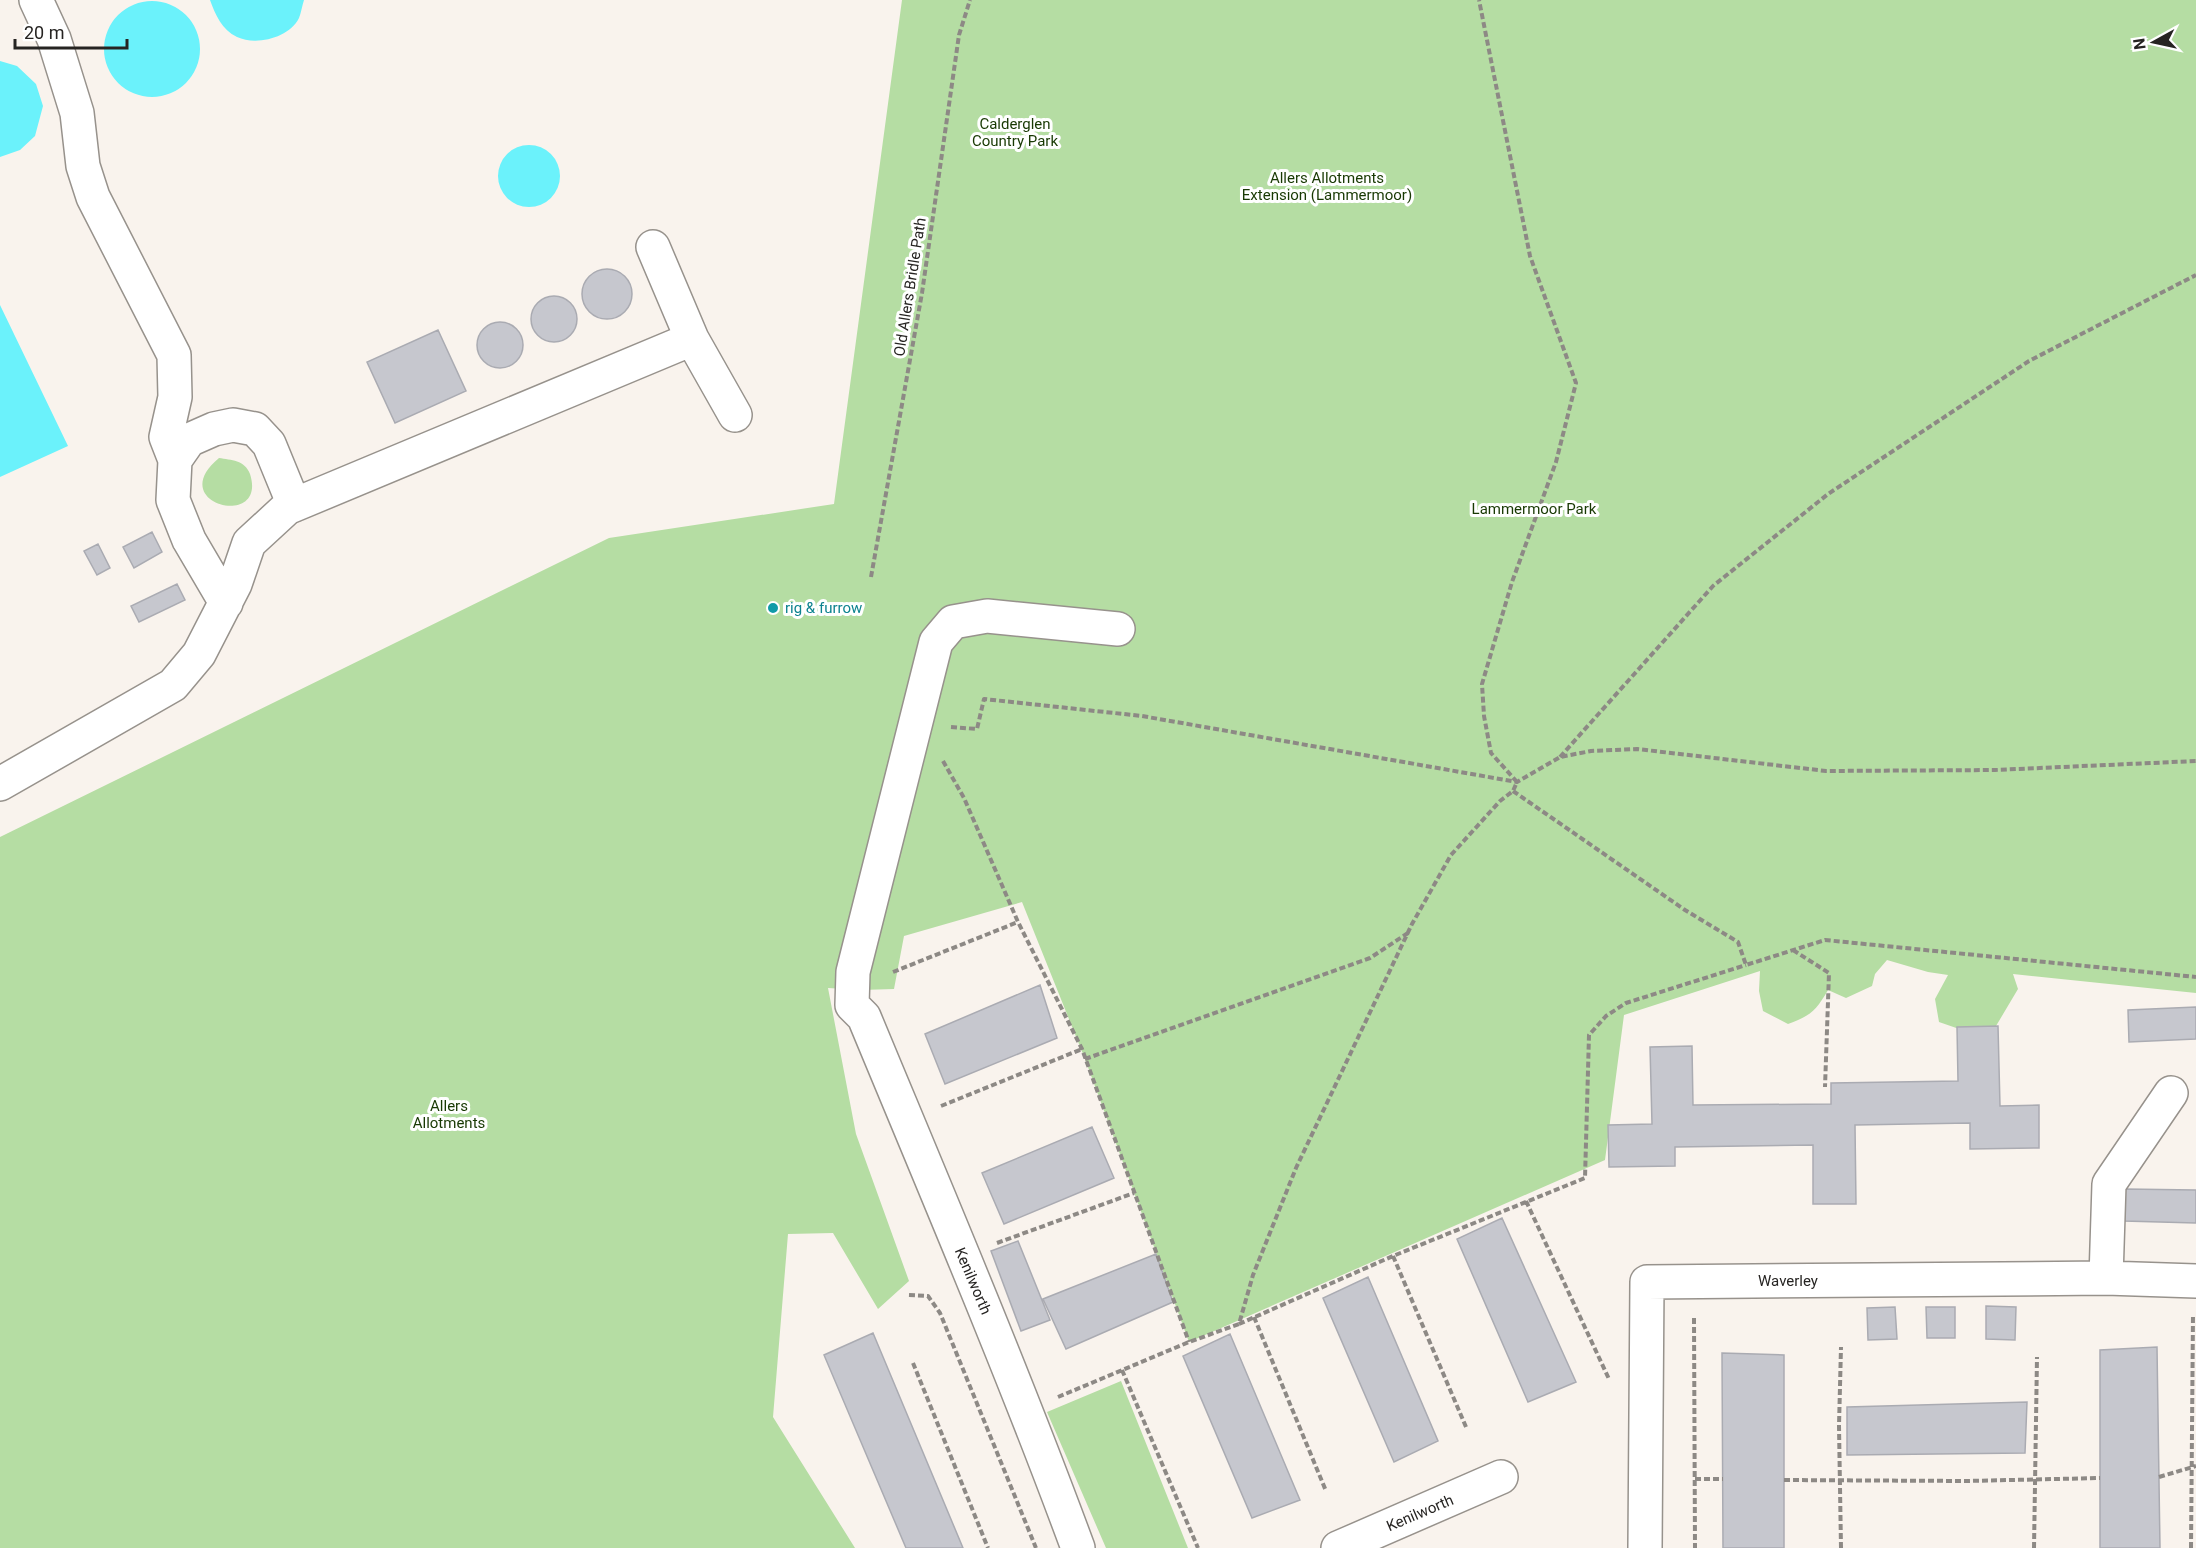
<svg xmlns="http://www.w3.org/2000/svg" width="2196" height="1548" font-family="Roboto,sans-serif">
  <style>
    .green { fill: #b5dda3 }
    .water { fill: #6bf2fb }
    .building { fill: #c6c7ce; stroke: #aaabb2; stroke-width: 1.5 }
    .lines { fill: none; stroke-linecap: round; stroke-linejoin: round }
    .minor-casing { stroke: #97928c; stroke-width: 36 }
    .path { stroke: #8d8985; stroke-width: 4; stroke-dasharray: 6 3; stroke-linecap: butt }
    .minor { stroke: #fff; stroke-width: 33 }
    .culture-dot { fill: #0f9aa8; stroke: #fff; stroke-width: 2 }
    .labels { text-anchor: middle; stroke-width: 6; stroke-linejoin: round; paint-order: stroke }
    .park-label { font-size: 15px; fill: #183903; stroke: #fff }
    .street-label { font-size: 15px; fill: #262422; stroke: #fff }
    .culture-label { font-size: 15px; fill: #0d838f; stroke: #fff; text-anchor: start }
  </style>
  <rect width="100%" height="100%" fill="#f9f3ed"/>
  <path class="green" d="M 902,0 L 2196,0 L 2196,993 L 2013,974 L 2018,989 L 1996,1026 L 1965,1031 L 1939,1022 L 1935,999 L 1948,975 L 1928,972 L 1887,960 L 1875,974 L 1872,986 L 1846,998 L 1828,990 C 1816,1011 1810,1016 1788,1024 L 1763,1011 L 1759,991 L 1760,971 L 1624,1015 L 1605,1160 L 1189,1342 L 1085,1059 L 1022,902 L 904,936 L 894,989 L 861,990 L 828,988 L 856,1134 L 909,1281 L 878,1309 L 833,1233 L 788,1234 L 773,1417 L 855,1548 L 0,1548 L 0,837 L 609,538 L 834,504 Z
    M 219,458 C 231,460 245,460 250,474 C 268,530 163,504 219,458 Z
    M 1121,1381 L 1188,1548 L 1106,1548 L 1047,1412 Z"/>
  <path class="water" d="M 210,0 L 304,0 C 302,6 301,13 299,18 C 289,38 256,46 237,37 C 222,30 215,14 210,0 Z
    M104 49a48 48 0 1 1 96 0a48 48 0 1 1-96 0Z
    M 0,61 L 17,66 L 36,84 L 43,106 L 35,136 L 20,150 L 0,157 Z
    M498 176a31 31 0 1 1 62 0a31 31 0 1 1-62 0Z
    M 0,305 L 68,446 L 0,477 Z"/>
  <path class="building" d="M582 294a25 25 0 1 1 50 0a25 25 0 1 1-50 0Z
    M531 319a23 23 0 1 1 46 0a23 23 0 1 1-46 0Z
    M477 345a23 23 0 1 1 46 0a23 23 0 1 1-46 0Z
    M 438,330 L 466,391 L 395,423 L 367,362 Z
    M 152,532 L 162,552 L 134,568 L 123,547 Z
    M 98,544 L 110,568 L 97,575 L 84,551 Z
    M 177,584 L 185,600 L 139,622 L 131,606 Z
    M 1040,985 L 1057,1038 L 945,1084 L 925,1034 Z
    M 2196,1007 L 2196,1039 L 2129,1042 L 2128,1010 Z
    M 1998,1026 L 2000,1106 L 2039,1105 L 2039,1148 L 1970,1149 L 1970,1123 L 1855,1125 L 1856,1204 L 1813,1204 L 1813,1145 L 1675,1147 L 1675,1166 L 1609,1167 L 1608,1125 L 1652,1124 L 1650,1047 L 1692,1046 L 1693,1105 L 1831,1104 L 1831,1083 L 1958,1081 L 1957,1027 Z
    M 1092,1127 L 1114,1178 L 1004,1224 L 982,1173 Z
    M 2125,1189 L 2196,1190 L 2196,1223 L 2124,1221 Z
    M 1502,1218 L 1576,1382 L 1528,1402 L 1457,1239 Z
    M 1018,1241 L 1050,1320 L 1021,1331 L 991,1251 Z
    M 1156,1254 L 1173,1302 L 1066,1349 L 1043,1299 Z
    M 1368,1277 L 1438,1441 L 1394,1462 L 1323,1298 Z
    M 1986,1306 L 2016,1307 L 2015,1340 L 1986,1339 Z
    M 1895,1307 L 1897,1339 L 1868,1340 L 1867,1308 Z
    M 1926,1307 L 1955,1307 L 1955,1338 L 1927,1338 Z
    M 873,1333 L 963,1548 L 906,1548 L 824,1355 Z
    M 1230,1334 L 1300,1500 L 1252,1518 L 1183,1356 Z
    M 2157,1347 L 2160,1548 L 2100,1548 L 2100,1350 Z
    M 1722,1353 L 1784,1355 L 1784,1548 L 1723,1548 Z
    M 2027,1402 L 2025,1453 L 1847,1455 L 1847,1407 Z"/>
  <g class="lines">
    <g class="minor-casing">
      <path id="minor" d="M 36,0 L 54,39 L 77,113 L 83,166 L 93,197 L 174,355 L 175,397 L 166,437 L 175,460
        M 692,339 L 735,415
        M 226,603 L 189,540 L 173,500 L 175,460 L 189,440 L 214,429 L 233,425 L 255,429 L 269,444 L 294,505
        M 0,784 L 173,685 L 199,654 L 235,584 L 249,543 L 287,508 L 692,339 L 653,247
        M 2106,1278 L 2109,1184 L 2171,1093
        M 1078,1548 C 1012,1369 937,1193 864,1017 L 852,1005 L 853,972 L 936,642 L 953,622 L 987,616 L 1118,629
        M 1338,1548 L 1501,1477
        M 1645,1548 L 1647,1282 L 2106,1278 L 2196,1281"/>
    </g>
    <path class="path" d="M 871,577 L 922,293 L 959,35 L 970,0
      M 951,727 L 977,729 L 984,699 L 1142,716 L 1517,782 L 1560,757 L 1591,751 L 1637,749 L 1826,771 L 1995,770 L 2196,761
      M 1560,757 L 1713,586 L 1828,494 L 2029,361 L 2196,275
      M 943,761 L 964,798 L 1018,922 L 1082,1049 L 1189,1342
      M 1513,791 L 1685,910 L 1738,942 L 1746,965 L 1825,940 L 2196,977
      M 1793,950 L 1829,973 L 1825,1087
      M 893,972 L 1018,922
      M 1085,1059 L 1370,958 L 1408,933
      M 941,1106 L 1082,1049
      M 1526,1201 L 1609,1379
      M 997,1243 L 1134,1193
      M 1393,1256 L 1466,1427
      M 909,1295 L 928,1296 L 940,1313 L 1036,1548
      M 1254,1317 L 1326,1491
      M 1694,1318 L 1695,1548
      M 1239,1324 L 1393,1256 L 1585,1178 L 1589,1035 L 1606,1016 L 1626,1003 L 1746,965
      M 913,1363 L 988,1548
      M 1122,1370 L 1198,1548
      M 1058,1397 L 1189,1342 L 1239,1324 L 1253,1275 L 1296,1168 L 1412,924 L 1451,855 L 1500,801 L 1513,791 L 1517,782 L 1491,753 L 1484,716 L 1482,684 L 1512,582 L 1556,462 L 1576,383 L 1530,256 L 1479,0
      M 2159,1477 L 2196,1466
      M 1695,1479 L 1723,1479
      M 1784,1480 L 1966,1481 L 2100,1478
      M 1841,1548 L 1839,1426 L 1841,1347
      M 2034,1548 L 2037,1357
      M 2191,1548 L 2193,1315"/>
    <use href="#minor" class="minor"/>
  </g>
  <circle class="culture-dot" cx="773" cy="608" r="6"/>
  <g class="labels">
    <g class="park-label">
      <text x="1015" y="129">Calderglen<tspan x="1015" dy="17">Country Park</tspan></text>
      <text x="1327" y="183">Allers Allotments<tspan x="1327" dy="17">Extension (Lammermoor)</tspan></text>
      <text x="1534" y="514">Lammermoor Park</text>
      <text x="449" y="1111">Allers<tspan x="449" dy="17">Allotments</tspan></text>
    </g>
    <g class="street-label">
      <text transform="translate(910 287) rotate(-81)" y="5">Old Allers Bridle Path</text>
      <text transform="translate(973 1281) rotate(67)" y="5">Kenilworth</text>
      <text x="1788" y="1286">Waverley</text>
      <text transform="translate(1420 1513) rotate(-23)" y="5">Kenilworth</text>
    </g>
    <g class="culture-label">
      <text x="785" y="613">rig &amp; furrow</text>
    </g>
  </g>
  <g transform="translate(2154 42) rotate(262)" stroke="#ffffff" stroke-width="4.5" paint-order="stroke">
  <path d="M0-4.5L10 22L0 15L-10 22Z" fill="#262422"/>
  <text y="-9" font-size="16" font-weight="bold" text-anchor="middle" fill="#262422">N</text>
  </g>
  <path d="M15 39v9h112v-9" fill="none" stroke="#262422" stroke-width="3"/>
  <text x="24" y="39" font-size="18" fill="#262422" stroke="#ffffff" stroke-width="4.5" paint-order="stroke">20 m</text>
</svg>
